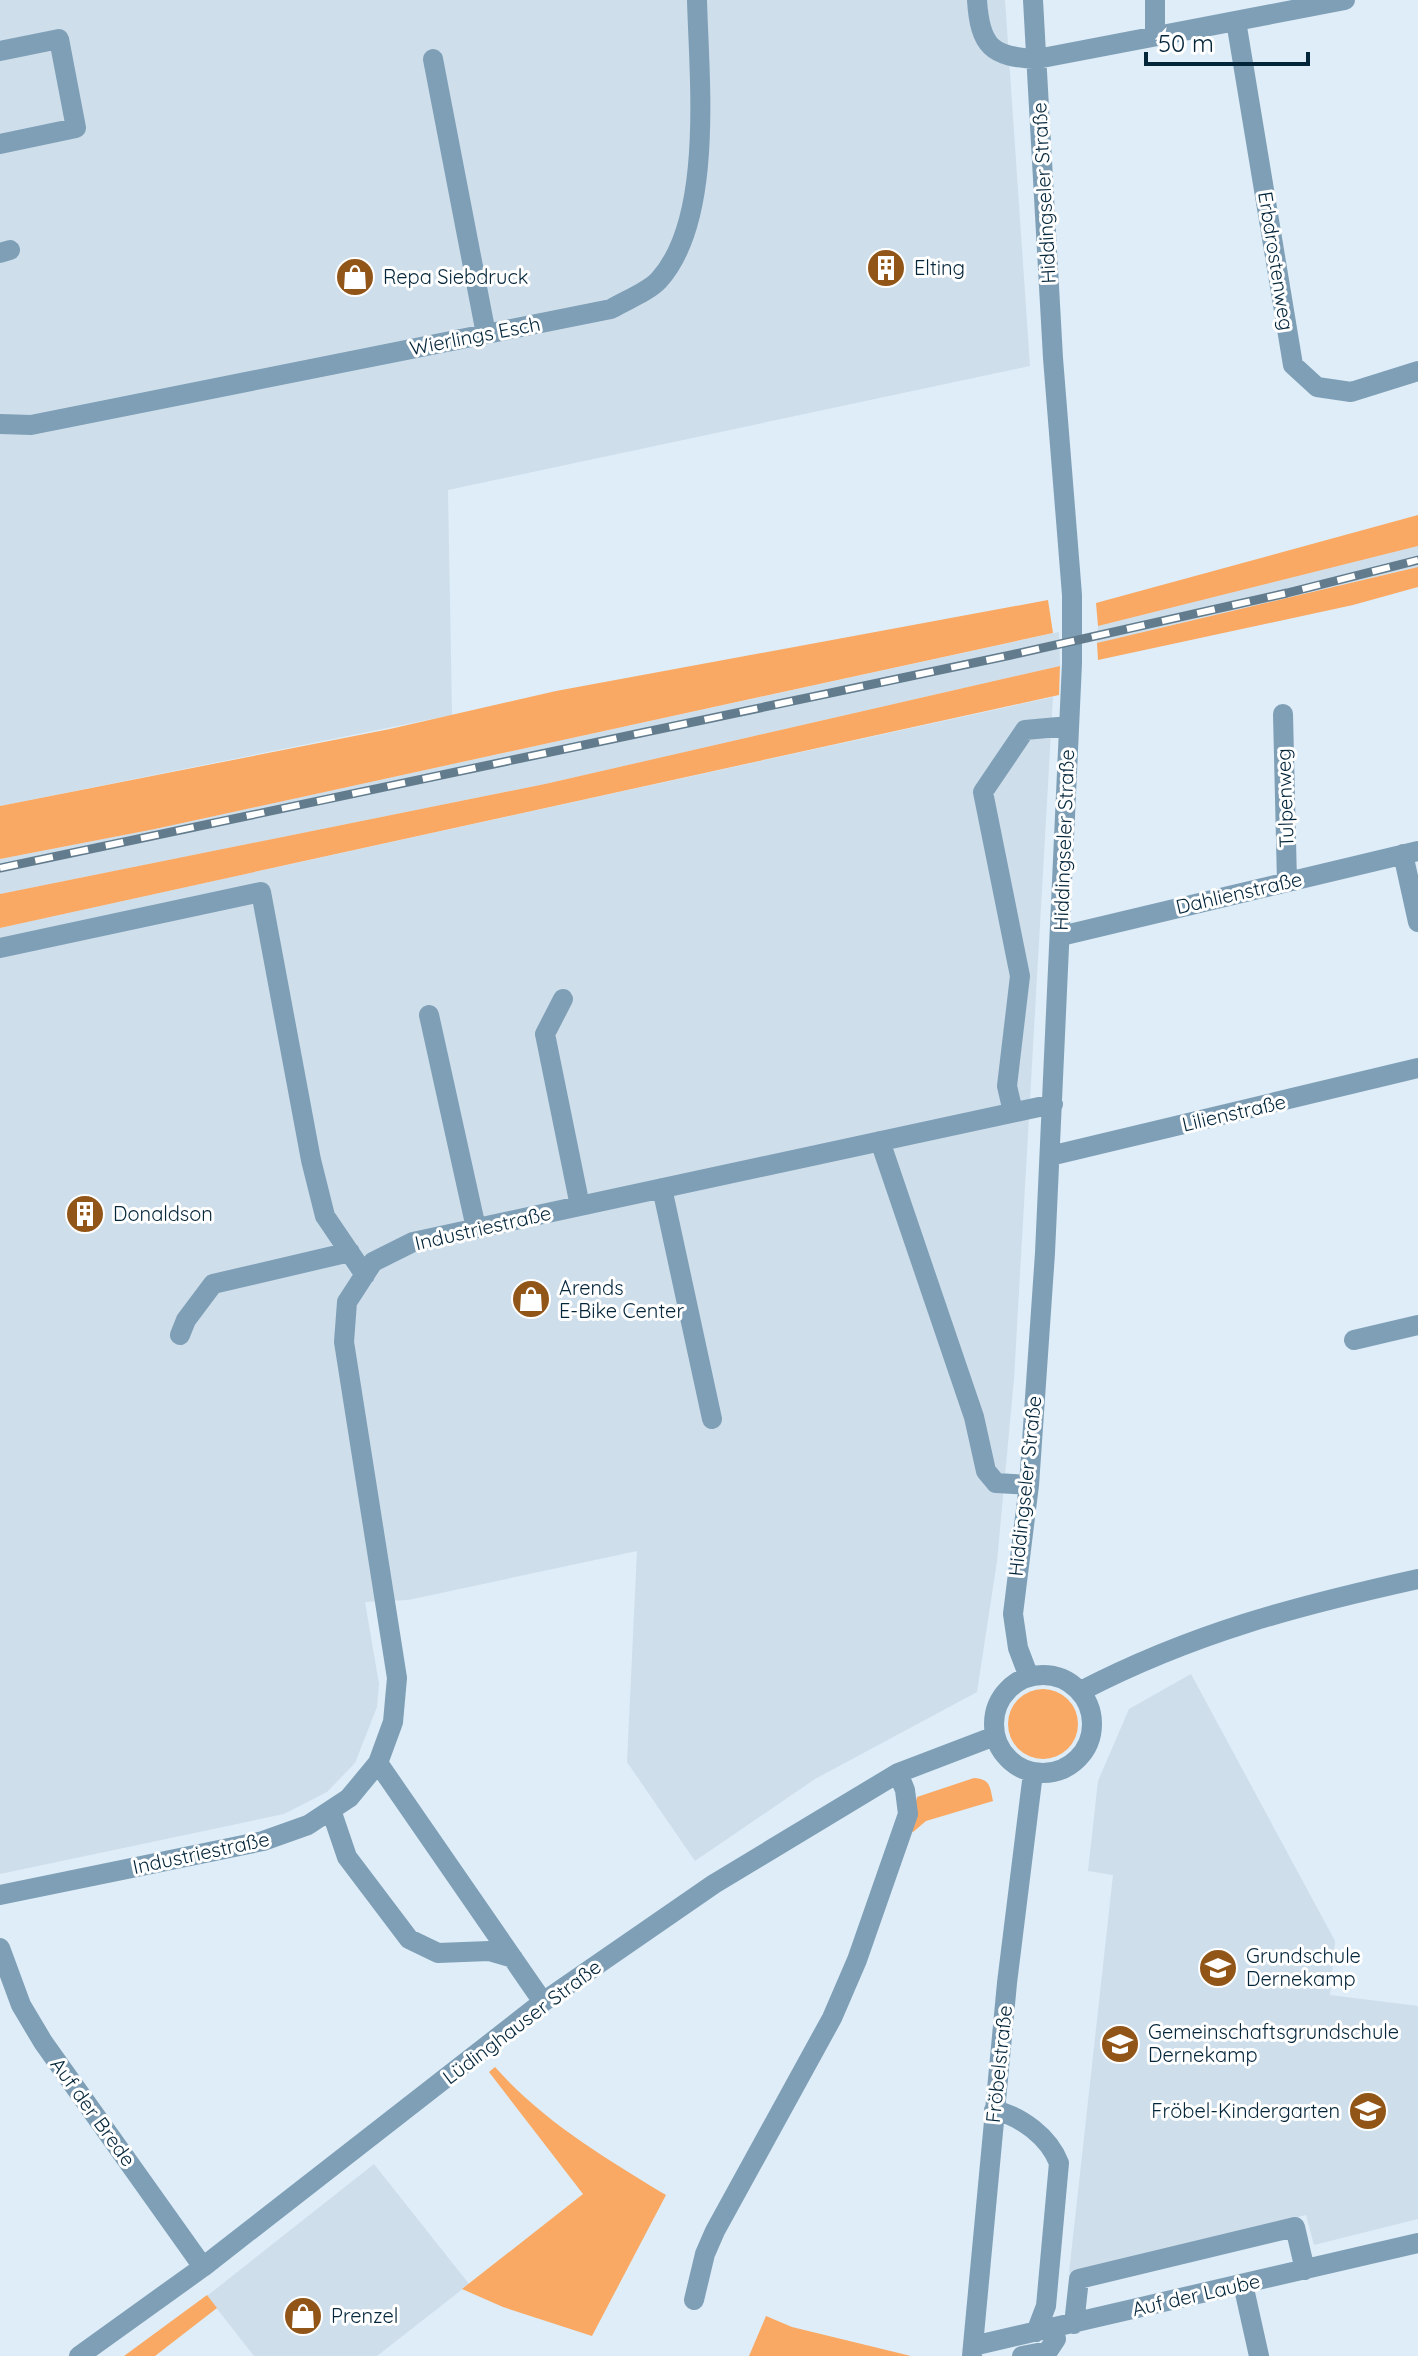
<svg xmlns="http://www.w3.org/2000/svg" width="1418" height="2356" font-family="Quicksand,sans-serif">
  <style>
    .built { fill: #cedeeb }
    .green { fill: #f9a963 }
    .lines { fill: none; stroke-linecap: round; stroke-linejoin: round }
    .minor { stroke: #7f9fb6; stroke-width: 20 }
    .rail-casing { stroke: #627c8d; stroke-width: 9 }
    .rail { stroke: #fff; stroke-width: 6; stroke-dasharray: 18; stroke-linecap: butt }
    .labels { text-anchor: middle; stroke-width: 6; stroke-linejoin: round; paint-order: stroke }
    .street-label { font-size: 20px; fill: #03253a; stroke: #fff }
    .poi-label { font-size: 20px; fill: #03253a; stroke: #fff; text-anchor: start }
  </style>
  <rect width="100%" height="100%" fill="#deedf8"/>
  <path class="built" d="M 0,0 L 1005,0 L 1030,366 L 448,490 L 452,715 L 0,806 Z
    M 1418,546 L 1418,567 L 1097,643 L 1098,626 Z
    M 1059,632 L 1060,666 L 545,784 L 0,894 L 0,859 L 155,829 Z
    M 1053,697 L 1014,1379 L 997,1561 L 977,1692 L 815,1779 L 695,1861 L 627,1762 L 637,1551 L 408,1600 L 365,1602 L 379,1684 L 377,1707 L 355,1763 L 327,1792 L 284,1814 L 0,1874 L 0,928 Z
    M 1191,1674 L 1335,1941 L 1330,1995 L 1418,2006 L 1418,2219 L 1314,2245 L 1306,2215 L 1069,2273 L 1113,1875 L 1088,1871 L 1098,1781 L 1129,1709 Z
    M 374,2164 L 469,2284 L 377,2356 L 254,2356 L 207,2296 Z"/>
  <path class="green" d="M 1418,515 L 1418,546 L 1098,626 L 1096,603 Z
    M 1418,567 L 1418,587 L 1353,605 L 1098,660 L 1097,643 Z
    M 1048,600 L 1053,633 L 155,829 L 0,859 L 0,806 L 390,729 L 556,691 Z
    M 1060,666 L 1059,695 L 0,928 L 0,894 L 545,784 Z
    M1008 1724a35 35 0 1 1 70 0a35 35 0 1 1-70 0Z
    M 974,1778 C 990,1779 990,1786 993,1801 L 926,1821 L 913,1832 L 910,1830 L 917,1797 Z
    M 495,2067 C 544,2122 604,2157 666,2195 L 592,2336 L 503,2307 L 462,2289 L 583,2194 L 489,2072 Z
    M 207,2295 L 217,2308 L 155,2356 L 124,2356 Z
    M 766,2316 L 792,2327 L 911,2356 L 749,2356 Z"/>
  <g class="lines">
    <path class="minor" d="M 977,0 C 980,47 992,57 1037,59 L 1345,0
      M 1236,21 L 1293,365 L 1317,387 L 1351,392 L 1418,371
      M 1155,36 L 1155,0
      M 0,51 L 59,39 L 76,128 L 0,144
      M 433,59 L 486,334
      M 0,253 L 10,250
      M 0,424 L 31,425 L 611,309 C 626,300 648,292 659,280 C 714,219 699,78 697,0
      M 1283,714 L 1287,882
      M 1403,854 L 1418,922
      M 1061,936 L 1418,851
      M 0,948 L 261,892 L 311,1160 L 325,1216 L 365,1275
      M 563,999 L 545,1034 L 580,1206
      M 429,1015 L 476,1228
      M 1013,1112 L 1007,1086 L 1020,976 L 983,792 L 1025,730 L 1069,726
      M 880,1141 L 974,1417 L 986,1471 L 996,1483 L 1029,1485
      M 1050,1156 L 1418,1068
      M 662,1188 L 712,1419
      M 180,1335 L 186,1320 L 213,1284 L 350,1252
      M 1354,1340 L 1418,1325
      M994 1724a49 49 0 1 1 98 0a49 49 0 1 1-98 0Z
      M 1029,1677 L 1018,1648 L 1013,1614 L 1029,1485 L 1045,1253 L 1072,663 L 1072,595 L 1053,358 L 1033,0
      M 1081,1691 C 1193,1633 1296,1606 1418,1579
      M 378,1763 L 543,2002
      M 331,1810 L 347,1857 L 409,1939 L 438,1953 L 489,1951 L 513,1958
      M 0,1895 L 263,1841 L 308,1825 L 349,1798 L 378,1763 L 393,1722 L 397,1678 L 344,1342 L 347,1302 L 373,1262 L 413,1242 L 1053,1104
      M 0,1948 L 21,2005 L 43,2042 L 203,2267
      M 994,2110 C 1021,2116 1049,2137 1059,2163 L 1046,2306 L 1036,2332
      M 1243,2284 L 1259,2356
      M 694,2300 L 705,2254 L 715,2231 L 832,2018 L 857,1960 L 908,1814 L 905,1790 L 898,1773
      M 1074,2324 L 1079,2279 L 1295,2227 L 1305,2270
      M 973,2346 L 1418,2243
      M 79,2356 L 203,2267 L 543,2002 L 714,1884 L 898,1773 L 995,1736
      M 972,2356 L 1007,1983 L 1033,1773
      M 1022,2356 L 1048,2351 L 1056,2339 L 1054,2328"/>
    <g class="rail-casing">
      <path id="rail" d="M 0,868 L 1011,655 L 1287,593 L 1418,560"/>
    </g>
    <use href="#rail" class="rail"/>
  </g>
  <defs>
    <g id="building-disc" transform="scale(2)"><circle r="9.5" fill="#925518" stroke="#fff"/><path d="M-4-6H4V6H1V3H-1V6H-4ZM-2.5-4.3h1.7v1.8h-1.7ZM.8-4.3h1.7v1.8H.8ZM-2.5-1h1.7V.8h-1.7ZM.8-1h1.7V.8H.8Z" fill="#fff"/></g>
    <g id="shop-disc" transform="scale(2)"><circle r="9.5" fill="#925518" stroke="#fff"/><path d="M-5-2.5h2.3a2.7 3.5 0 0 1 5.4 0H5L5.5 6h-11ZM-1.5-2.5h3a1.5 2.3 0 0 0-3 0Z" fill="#fff"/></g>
    <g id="school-disc" transform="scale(2)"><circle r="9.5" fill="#925518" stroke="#fff"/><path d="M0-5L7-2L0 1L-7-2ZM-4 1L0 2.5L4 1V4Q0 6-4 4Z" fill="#fff"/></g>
  </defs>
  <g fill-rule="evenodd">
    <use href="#building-disc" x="886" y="268"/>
    <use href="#shop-disc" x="355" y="277"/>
    <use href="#building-disc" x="85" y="1214"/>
    <use href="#shop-disc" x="531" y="1299"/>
    <use href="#school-disc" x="1218" y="1968"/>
    <use href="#school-disc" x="1120" y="2044"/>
    <use href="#school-disc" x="1368" y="2111"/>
    <use href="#shop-disc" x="303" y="2316"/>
  </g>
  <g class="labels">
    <g class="street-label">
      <text transform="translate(1044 193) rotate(-93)" y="7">Hiddingseler Straße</text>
      <text transform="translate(1276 261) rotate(81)" y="7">Erbdrostenweg</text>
      <text transform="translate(475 336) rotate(-11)" y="7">Wierlings Esch</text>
      <text transform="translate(1285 798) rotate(-92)" y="7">Tulpenweg</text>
      <text transform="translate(1064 840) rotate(-88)" y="7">Hiddingseler Straße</text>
      <text transform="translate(1239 893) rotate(-13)" y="7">Dahlienstraße</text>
      <text transform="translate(1234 1113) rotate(-13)" y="7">Lilienstraße</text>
      <text transform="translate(483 1228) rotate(-13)" y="7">Industriestraße</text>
      <text transform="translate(1025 1486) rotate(-84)" y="7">Hiddingseler Straße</text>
      <text transform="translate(201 1853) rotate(-12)" y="7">Industriestraße</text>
      <text transform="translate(522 2022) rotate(-37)" y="7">Lüdinghauser Straße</text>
      <text transform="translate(999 2064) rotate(-84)" y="7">Fröbelstraße</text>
      <text transform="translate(93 2112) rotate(54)" y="7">Auf der Brede</text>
      <text transform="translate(1196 2295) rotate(-13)" y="7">Auf der Laube</text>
    </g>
    <g class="poi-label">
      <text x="914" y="275">Elting</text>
      <text x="383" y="284">Repa Siebdruck</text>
      <text x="113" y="1221">Donaldson</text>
      <text x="559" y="1295">Arends<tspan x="559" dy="23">E-Bike Center</tspan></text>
      <text x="1246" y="1963">Grundschule<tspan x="1246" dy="23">Dernekamp</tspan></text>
      <text x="1148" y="2039">Gemeinschaftsgrundschule<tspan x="1148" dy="23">Dernekamp</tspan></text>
      <text x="1340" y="2118" text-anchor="end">Fröbel-Kindergarten</text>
      <text x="331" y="2323">Prenzel</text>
    </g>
  </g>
  <path d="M1146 52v12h162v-12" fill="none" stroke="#03253a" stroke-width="4"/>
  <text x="1158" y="52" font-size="24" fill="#03253a" stroke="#ffffff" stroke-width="6" paint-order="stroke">50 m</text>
</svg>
